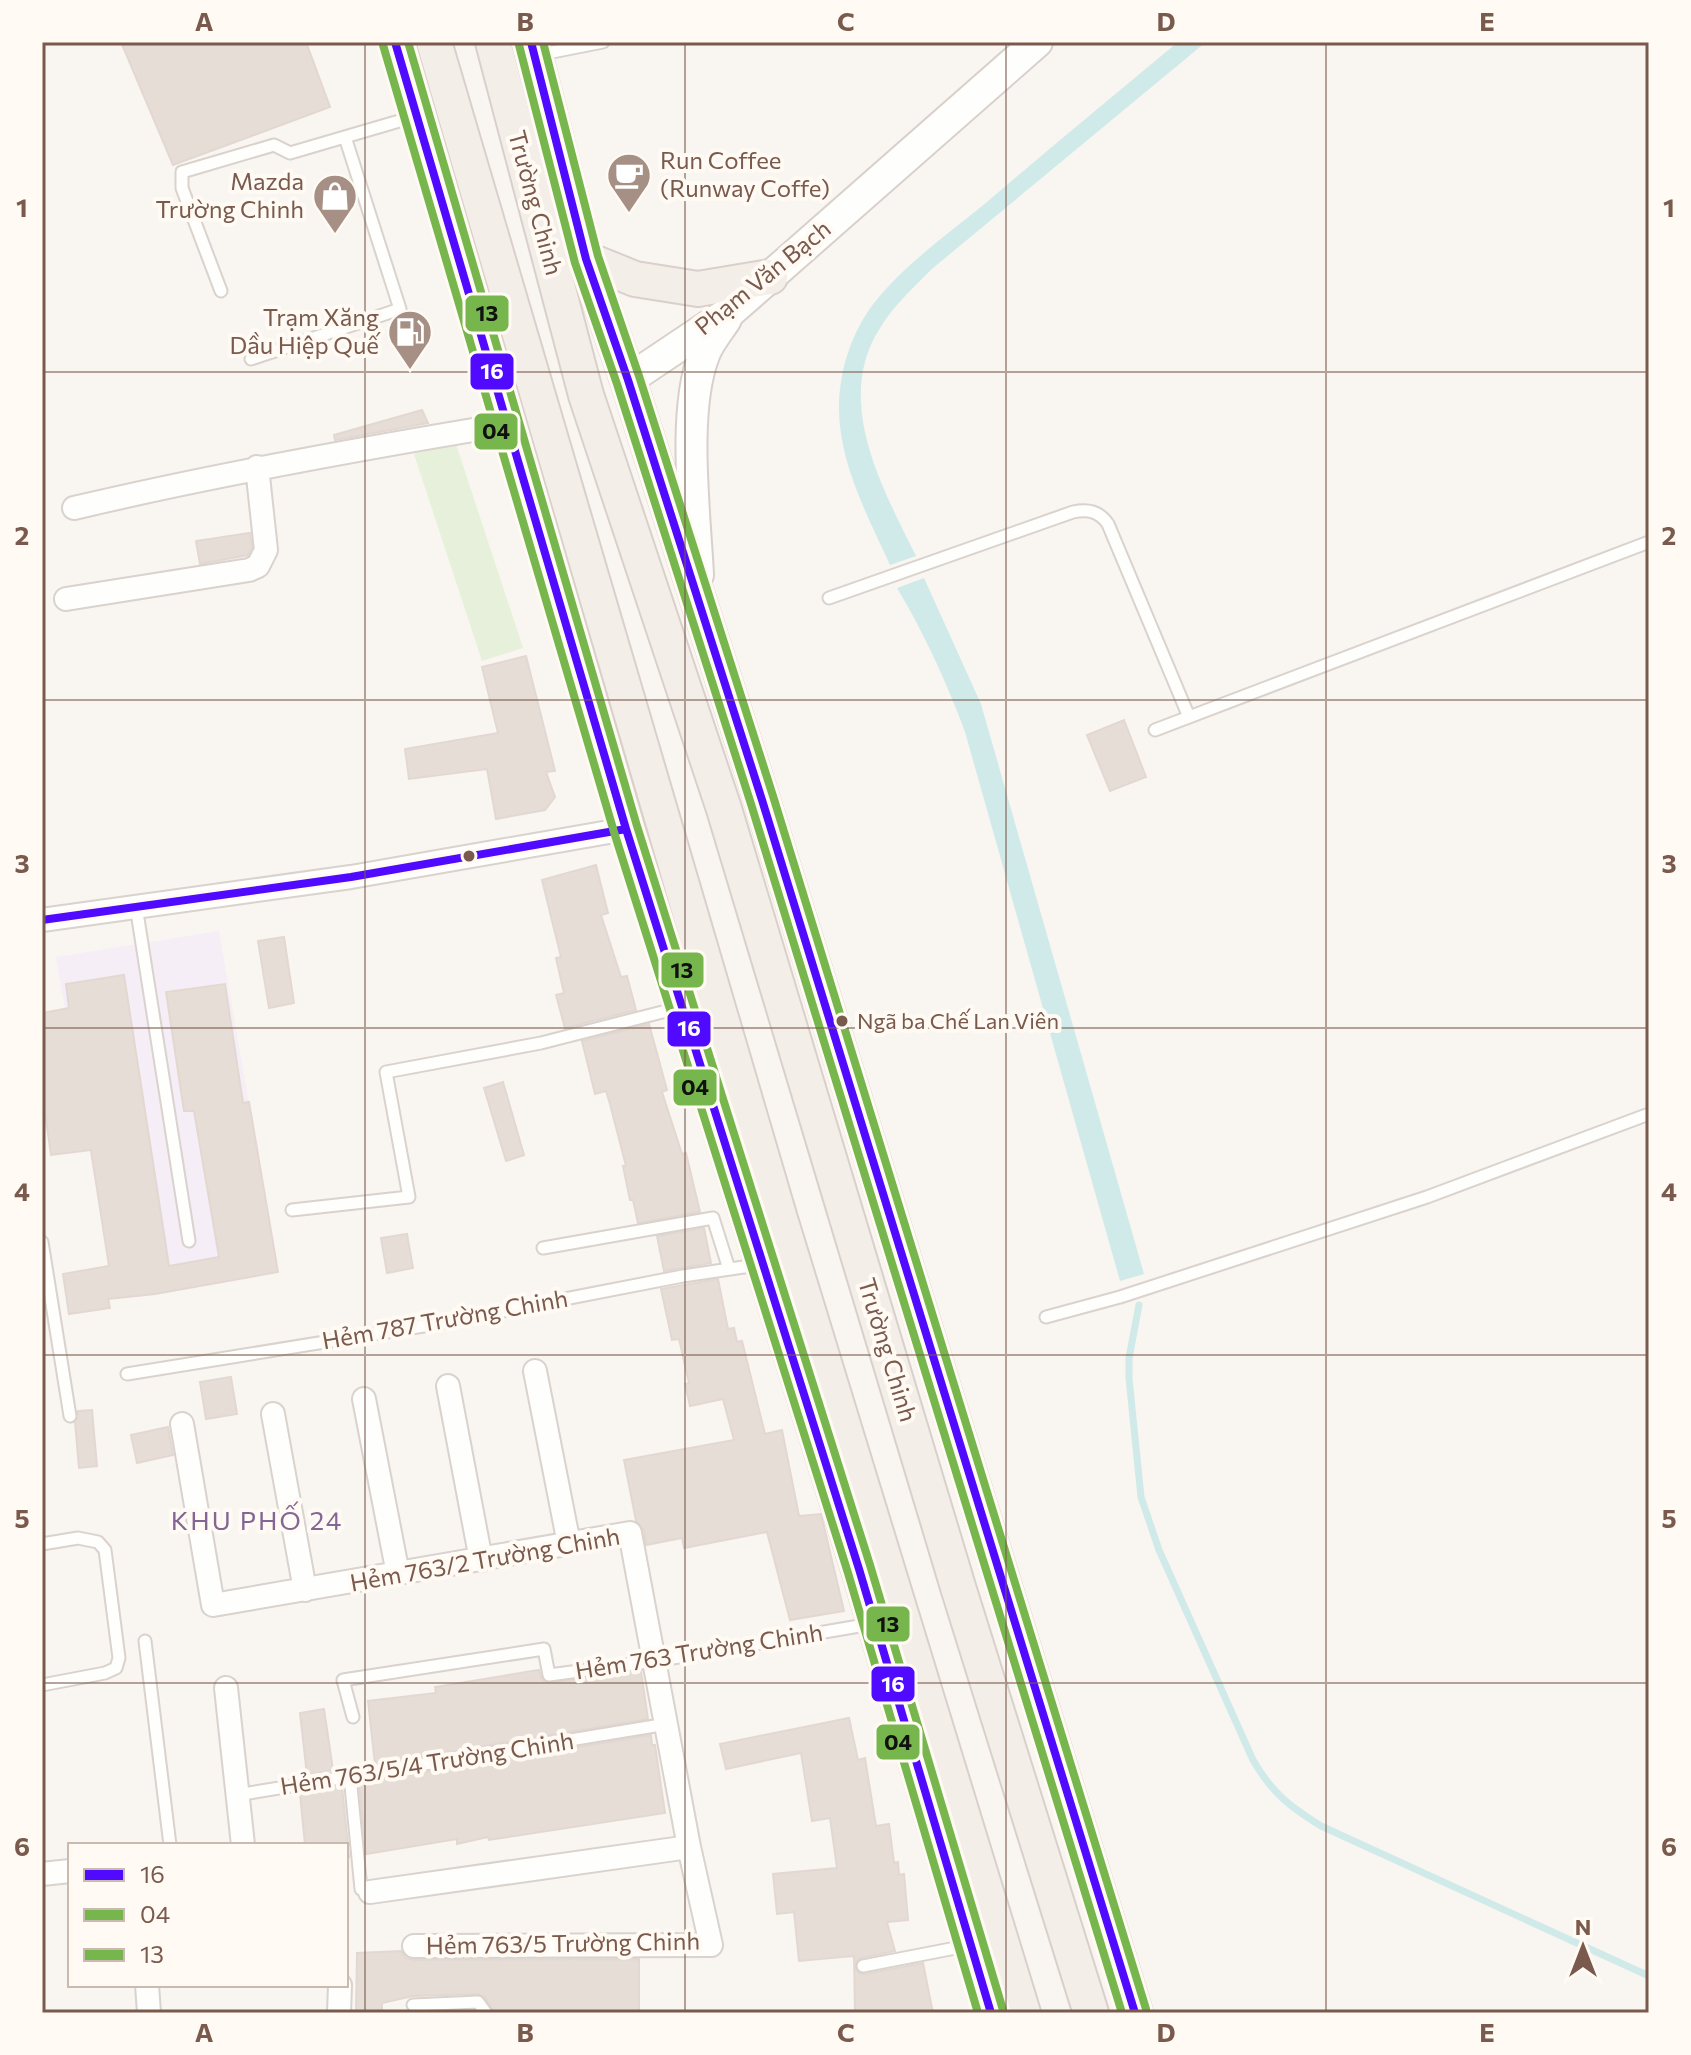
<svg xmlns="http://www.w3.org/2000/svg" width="1691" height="2055" font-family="Commissioner,sans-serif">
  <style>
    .education { fill: #f5eef6 }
    .green { fill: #e7f0da }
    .water { fill: #d0eaea }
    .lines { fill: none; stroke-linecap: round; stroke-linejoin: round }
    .stream { stroke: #d0eaea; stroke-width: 7 }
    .building { fill: #e6ddd7; stroke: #e3d8d1; stroke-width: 2 }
    .lane-casing { stroke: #d9d2cd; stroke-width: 15 }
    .street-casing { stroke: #d9d2cd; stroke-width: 26 }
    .secondary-casing { stroke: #d9d0cb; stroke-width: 34 }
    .primary-casing { stroke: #dad0cb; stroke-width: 38 }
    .lane { stroke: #fefefd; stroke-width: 11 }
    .street { stroke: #fefefd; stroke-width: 22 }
    .secondary { stroke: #fefefd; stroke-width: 30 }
    .primary { stroke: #f4eee8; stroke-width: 34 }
    .bus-1-casing { stroke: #fffaf3; stroke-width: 14 }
    .bus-2-casing { stroke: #fffaf3; stroke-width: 14 }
    .bus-3-casing { stroke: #fffaf3; stroke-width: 14 }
    .bus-1 { stroke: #4f0aff; stroke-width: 8 }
    .bus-2 { stroke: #76b64d; stroke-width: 8 }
    .bus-3 { stroke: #76b64d; stroke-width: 8 }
    .grid { fill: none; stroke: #7a5a4c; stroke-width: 2; stroke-opacity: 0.55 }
    .bus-dot { fill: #7a5a4c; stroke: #fffaf3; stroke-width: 3 }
    .labels { text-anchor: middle; stroke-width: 8; stroke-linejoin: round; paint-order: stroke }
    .bus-label { font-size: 22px; fill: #7a5a4c; stroke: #fffaf3; text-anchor: start }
    .poi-label { font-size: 24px; fill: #7a5a4c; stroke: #fffaf3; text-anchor: end }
    .street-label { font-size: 24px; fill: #7a5a4c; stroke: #fffaf3 }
    .neighbourhood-label { font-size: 26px; letter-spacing: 2px; fill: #836596; stroke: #fffaf3 }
    .line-badge { stroke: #fffaf3; stroke-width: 3 }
    .badge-label { font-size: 22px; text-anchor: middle; font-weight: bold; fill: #fff }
    .pale-badge-label { font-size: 22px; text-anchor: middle; font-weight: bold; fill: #111 }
    .neatline { fill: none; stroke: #7a5a4c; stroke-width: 3 }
    .grid-label { font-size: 26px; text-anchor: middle; font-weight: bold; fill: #7a5a4c }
  </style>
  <rect width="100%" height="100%" fill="#f9f5f0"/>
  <path class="education" d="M 219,931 L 278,1272 L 115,1299 L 56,957 Z"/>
  <path class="green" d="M 455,441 L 523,648 L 482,661 L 414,454 Z"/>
  <path class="water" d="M 1178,42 L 1206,42 L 933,268 C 914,287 894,305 880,328 C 833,401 883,489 916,556 L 890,565 C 867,514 838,462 839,405 C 840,368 852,332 874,303 C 905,264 949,233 987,202 C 1050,148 1114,95 1178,42 Z
    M 924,578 L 981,704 L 1144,1274 L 1120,1281 L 965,732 C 947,683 924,633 897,588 Z"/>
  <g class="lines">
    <path class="stream" d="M 1139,1305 L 1129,1358 L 1129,1378 L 1141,1497 L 1159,1550 L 1253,1760 C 1272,1793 1289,1806 1321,1826 L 1649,1976"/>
  </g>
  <path class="building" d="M 121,42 L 306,42 L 330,107 L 173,165 Z
    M 422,410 L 428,423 L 335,440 L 334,435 Z
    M 250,533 L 252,547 L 248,555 L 200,564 L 196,541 Z
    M 526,656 L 555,771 L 546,772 L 555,797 L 545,810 L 496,819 L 487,769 L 409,779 L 405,749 L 498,733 L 482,667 Z
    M 1124,720 L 1146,777 L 1110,791 L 1087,735 Z
    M 596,865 L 608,913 L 601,915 L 621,977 L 627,976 L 636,1010 L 565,1028 L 556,995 L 564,993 L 556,958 L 561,957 L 542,880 Z
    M 284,937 L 294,1003 L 269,1008 L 258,941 Z
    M 124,975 L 169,1266 L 219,1257 L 194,1111 L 184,1111 L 166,992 L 225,984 L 243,1103 L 249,1102 L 278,1272 L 155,1294 L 108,1299 L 110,1308 L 69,1314 L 63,1274 L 109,1266 L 91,1150 L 51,1155 L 42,1092 L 42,1013 L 69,1008 L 66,984 Z
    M 649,1024 L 667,1090 L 662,1092 L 682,1154 L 686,1153 L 700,1212 L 638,1223 L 633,1200 L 630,1200 L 623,1166 L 626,1166 L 610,1104 L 606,1091 L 595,1094 L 582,1041 Z
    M 503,1082 L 524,1155 L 506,1161 L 484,1088 Z
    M 704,1228 L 711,1263 L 664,1271 L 657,1236 Z
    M 407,1234 L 413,1268 L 387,1273 L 381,1238 Z
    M 718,1279 L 728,1329 L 734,1328 L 737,1342 L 742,1341 L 765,1434 L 782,1430 L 799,1516 L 821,1514 L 844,1611 L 790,1620 L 767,1532 L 684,1548 L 682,1538 L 646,1545 L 644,1530 L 636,1521 L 624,1460 L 734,1440 L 723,1399 L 690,1406 L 685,1384 L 689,1383 L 679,1339 L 672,1340 L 661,1289 Z
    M 231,1377 L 237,1414 L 206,1419 L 200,1382 Z
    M 92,1410 L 97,1466 L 79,1468 L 75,1422 L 78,1411 Z
    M 168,1427 L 173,1455 L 137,1463 L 131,1435 Z
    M 539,1670 L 542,1680 L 549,1683 L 641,1671 L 648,1719 L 375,1764 L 368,1701 L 436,1693 L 435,1687 Z
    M 324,1709 L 333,1770 L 307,1775 L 300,1713 Z
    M 849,1718 L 858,1760 L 865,1758 L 876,1826 L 889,1824 L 894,1863 L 898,1862 L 899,1875 L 904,1874 L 908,1920 L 887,1922 L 895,1951 L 861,1958 L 855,1963 L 855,1968 L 860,1974 L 865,1974 L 923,1963 L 933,2013 L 855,2013 L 854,1956 L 799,1961 L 794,1912 L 777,1914 L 773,1874 L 837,1868 L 830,1818 L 812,1821 L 801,1753 L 726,1769 L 720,1744 Z
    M 651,1735 L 652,1745 L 655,1745 L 665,1813 L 489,1840 L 488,1837 L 457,1844 L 457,1839 L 366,1854 L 359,1783 Z
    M 342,1786 L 349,1857 L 346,1857 L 346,1845 L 305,1845 L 300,1794 Z
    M 401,1951 L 406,1958 L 414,1960 L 639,1959 L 639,2013 L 494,2013 L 485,1997 L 478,1994 L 413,1996 L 382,2003 L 382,2013 L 356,2013 L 357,1953 Z"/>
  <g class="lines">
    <g class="lane-casing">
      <path id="lane" d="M 537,55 L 603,42
        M 221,291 L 182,188 L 182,172 L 274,145 L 290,153 L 413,117
        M 251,359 L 400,309 L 345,137
        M 829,598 L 1073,512 C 1088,509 1099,511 1108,524 L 1189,717
        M 1155,730 L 1649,542
        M 136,906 L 189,1241
        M 292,1210 L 409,1197 L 386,1072 L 541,1043 L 678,1008
        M 42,1242 L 70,1416
        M 543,1248 L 713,1218 L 729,1269
        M 1046,1317 L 1120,1297 L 1427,1197 L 1649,1114
        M 127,1374 L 436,1324 L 683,1276 L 757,1265
        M 42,1544 L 78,1538 L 98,1542 L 105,1550 L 119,1658 L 116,1668 L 105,1673 L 42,1685
        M 145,1641 L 170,1845
        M 353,1717 L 343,1680 L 544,1649 L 549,1675 L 655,1661 L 871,1624
        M 350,1776 L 361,1889 L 370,1892
        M 237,1795 L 667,1724
        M 863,1966 L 966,1946
        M 413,2005 L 478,2002 L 486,2013"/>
    </g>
    <g class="street-casing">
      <path id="street" d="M 74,508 C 218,474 363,448 509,424
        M 66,599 L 249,570 L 258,566 L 266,550 L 257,467
        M 42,920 L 351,877 L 626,829
        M 535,1371 L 569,1544
        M 448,1386 L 481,1560
        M 364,1399 L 398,1574
        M 273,1414 L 305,1590
        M 182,1424 L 213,1605 L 630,1533 L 689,1847 L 711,1945 L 414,1946
        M 226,1688 L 243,1845
        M 42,1874 L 70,1871
        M 370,1892 L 689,1847
        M 147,1985 L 149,2013
        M 339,2013 L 340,1985"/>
    </g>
    <g class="secondary-casing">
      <path id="secondary" d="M 628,380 L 731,311 L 1037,42
        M 698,575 C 695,513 682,412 704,355 C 708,343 719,330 726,319"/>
    </g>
    <g class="primary-casing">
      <path id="primary" d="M 395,42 L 626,829 L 859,1569 L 991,2013
        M 434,42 L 780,1219 L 1023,2013
        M 493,42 L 586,395 L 724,809 L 958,1587 L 1091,2013
        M 531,42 L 586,259 L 628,380 L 762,800 L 1135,2013
        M 573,254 L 635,279 L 698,289 L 770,277"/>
    </g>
    <use href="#lane" class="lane"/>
    <use href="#street" class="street"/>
    <use href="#secondary" class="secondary"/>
    <use href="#primary" class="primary"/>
    <g class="bus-1-casing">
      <path id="bus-1" d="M 395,42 L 626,829 L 859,1569 L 991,2013
        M 531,42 L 586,259 L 628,380 L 762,800 L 1135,2013
        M 42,920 L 351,877 L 626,829"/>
    </g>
    <g class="bus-2-casing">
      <path id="bus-2" d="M 383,45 L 614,832 L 848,1573 L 978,2013
        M 519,45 L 575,263 L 617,384 L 751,804 L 1122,2013"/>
    </g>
    <g class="bus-3-casing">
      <path id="bus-3" d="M 408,42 L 637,826 L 870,1565 L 1003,2010
        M 543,42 L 598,256 L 639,376 L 773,796 L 1146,2009"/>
    </g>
    <use href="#bus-1" class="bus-1"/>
    <use href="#bus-2" class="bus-2"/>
    <use href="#bus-3" class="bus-3"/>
  </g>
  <path class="grid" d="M 365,42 L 365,2013M 685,42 L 685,2013M 1006,42 L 1006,2013M 1326,42 L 1326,2013M 42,372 L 1649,372M 42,700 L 1649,700M 42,1028 L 1649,1028M 42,1355 L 1649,1355M 42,1683 L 1649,1683"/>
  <defs>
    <g id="cafe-pin" transform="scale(2.3)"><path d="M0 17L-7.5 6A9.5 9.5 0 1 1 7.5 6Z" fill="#a69085" stroke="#fffaf3"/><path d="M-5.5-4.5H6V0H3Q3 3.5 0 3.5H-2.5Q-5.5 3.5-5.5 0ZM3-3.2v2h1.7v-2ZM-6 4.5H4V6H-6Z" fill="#fff"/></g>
    <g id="shop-pin" transform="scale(2.3)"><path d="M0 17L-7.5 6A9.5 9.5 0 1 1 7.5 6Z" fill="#a69085" stroke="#fffaf3"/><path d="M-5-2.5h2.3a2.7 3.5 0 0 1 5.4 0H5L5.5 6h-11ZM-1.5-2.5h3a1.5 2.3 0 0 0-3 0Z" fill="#fff"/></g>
    <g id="fuel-pin" transform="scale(2.3)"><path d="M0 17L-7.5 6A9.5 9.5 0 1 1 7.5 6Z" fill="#a69085" stroke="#fffaf3"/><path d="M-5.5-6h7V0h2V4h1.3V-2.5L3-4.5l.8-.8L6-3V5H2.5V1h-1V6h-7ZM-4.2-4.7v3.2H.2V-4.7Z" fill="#fff"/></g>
  </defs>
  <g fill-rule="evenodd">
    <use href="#cafe-pin" x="629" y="175"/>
    <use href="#shop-pin" x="335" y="196"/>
    <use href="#fuel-pin" x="410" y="332"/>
  </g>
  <g class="bus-dot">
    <circle cx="469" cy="856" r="7"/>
    <circle cx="842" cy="1021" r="7"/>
  </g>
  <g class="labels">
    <g class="bus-label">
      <text x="857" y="1029">Ngã ba Chế Lan Viên</text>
    </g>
    <g class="poi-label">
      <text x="660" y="169" text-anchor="start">Run Coffee<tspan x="660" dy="28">(Runway Coffe)</tspan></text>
      <text x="304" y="190">Mazda<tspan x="304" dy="28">Trường Chinh</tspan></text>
      <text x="379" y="326">Trạm Xăng<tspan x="379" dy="28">Dầu Hiệp Quế</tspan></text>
    </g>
    <g class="street-label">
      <text transform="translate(535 203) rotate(75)" y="8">Trường Chinh</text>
      <text transform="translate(763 278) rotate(-39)" y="8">Phạm Văn Bạch</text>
      <text transform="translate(445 1320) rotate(-10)" y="8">Hẻm 787 Trường Chinh</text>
      <text transform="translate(887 1350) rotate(73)" y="8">Trường Chinh</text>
      <text transform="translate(485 1560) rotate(-10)" y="8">Hẻm 763/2 Trường Chinh</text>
      <text transform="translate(699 1652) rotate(-9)" y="8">Hẻm 763 Trường Chinh</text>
      <text transform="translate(427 1764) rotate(-9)" y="8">Hẻm 763/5/4 Trường Chinh</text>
      <text transform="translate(563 1944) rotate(-1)" y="8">Hẻm 763/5 Trường Chinh</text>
    </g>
    <g class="neighbourhood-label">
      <text x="257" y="1530">KHU PHỐ 24</text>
    </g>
  </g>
  <g class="line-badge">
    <rect x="464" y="294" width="46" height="39" rx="8" fill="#76b64d"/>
    <rect x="469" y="352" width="46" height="39" rx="8" fill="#4f0aff"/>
    <rect x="473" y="412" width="46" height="39" rx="8" fill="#76b64d"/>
    <rect x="660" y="951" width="45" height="38" rx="8" fill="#76b64d"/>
    <rect x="666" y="1010" width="46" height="38" rx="8" fill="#4f0aff"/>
    <rect x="672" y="1068" width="46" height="39" rx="8" fill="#76b64d"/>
    <rect x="865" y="1605" width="46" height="38" rx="8" fill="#76b64d"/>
    <rect x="870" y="1665" width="46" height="38" rx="8" fill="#4f0aff"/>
    <rect x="875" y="1723" width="46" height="38" rx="8" fill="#76b64d"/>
  </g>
  <g class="badge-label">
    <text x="492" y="379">16</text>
    <text x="689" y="1036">16</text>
    <text x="893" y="1692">16</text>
  </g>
  <g class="pale-badge-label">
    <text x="487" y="321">13</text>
    <text x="496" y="439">04</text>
    <text x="682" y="978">13</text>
    <text x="695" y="1095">04</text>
    <text x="888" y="1632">13</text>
    <text x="898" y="1750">04</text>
  </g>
  <rect width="1691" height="2055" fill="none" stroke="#fffaf3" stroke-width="88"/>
  <rect x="68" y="1843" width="280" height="144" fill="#fffaf3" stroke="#cabab0" stroke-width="2"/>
  <rect x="84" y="1869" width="40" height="12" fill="#4f0aff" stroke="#cabab0" stroke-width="2"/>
  <text x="140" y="1883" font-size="24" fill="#7a5a4c">16</text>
  <rect x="84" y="1909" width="40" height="12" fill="#76b64d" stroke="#cabab0" stroke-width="2"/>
  <text x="140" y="1923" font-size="24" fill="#7a5a4c">04</text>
  <rect x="84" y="1949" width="40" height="12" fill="#76b64d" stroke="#cabab0" stroke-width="2"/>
  <text x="140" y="1963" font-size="24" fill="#7a5a4c">13</text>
  <g transform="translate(1583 1947)" stroke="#fffaf3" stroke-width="6" paint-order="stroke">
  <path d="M0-6L14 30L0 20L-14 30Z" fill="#7a5a4c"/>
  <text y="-12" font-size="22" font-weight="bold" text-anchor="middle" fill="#7a5a4c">N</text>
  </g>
  <rect x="44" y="44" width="1603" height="1967" class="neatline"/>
  <g class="grid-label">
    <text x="204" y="31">A</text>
    <text x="525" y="31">B</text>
    <text x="846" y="31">C</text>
    <text x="1166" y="31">D</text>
    <text x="1487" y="31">E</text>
    <text x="22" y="217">1</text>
    <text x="1669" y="217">1</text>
    <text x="22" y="545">2</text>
    <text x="1669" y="545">2</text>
    <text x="22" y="873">3</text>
    <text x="1669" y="873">3</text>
    <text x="22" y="1201">4</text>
    <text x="1669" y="1201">4</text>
    <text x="22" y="1528">5</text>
    <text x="1669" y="1528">5</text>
    <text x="22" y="1856">6</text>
    <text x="1669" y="1856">6</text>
    <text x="204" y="2042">A</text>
    <text x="525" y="2042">B</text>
    <text x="846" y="2042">C</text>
    <text x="1166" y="2042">D</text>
    <text x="1487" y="2042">E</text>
  </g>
</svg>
